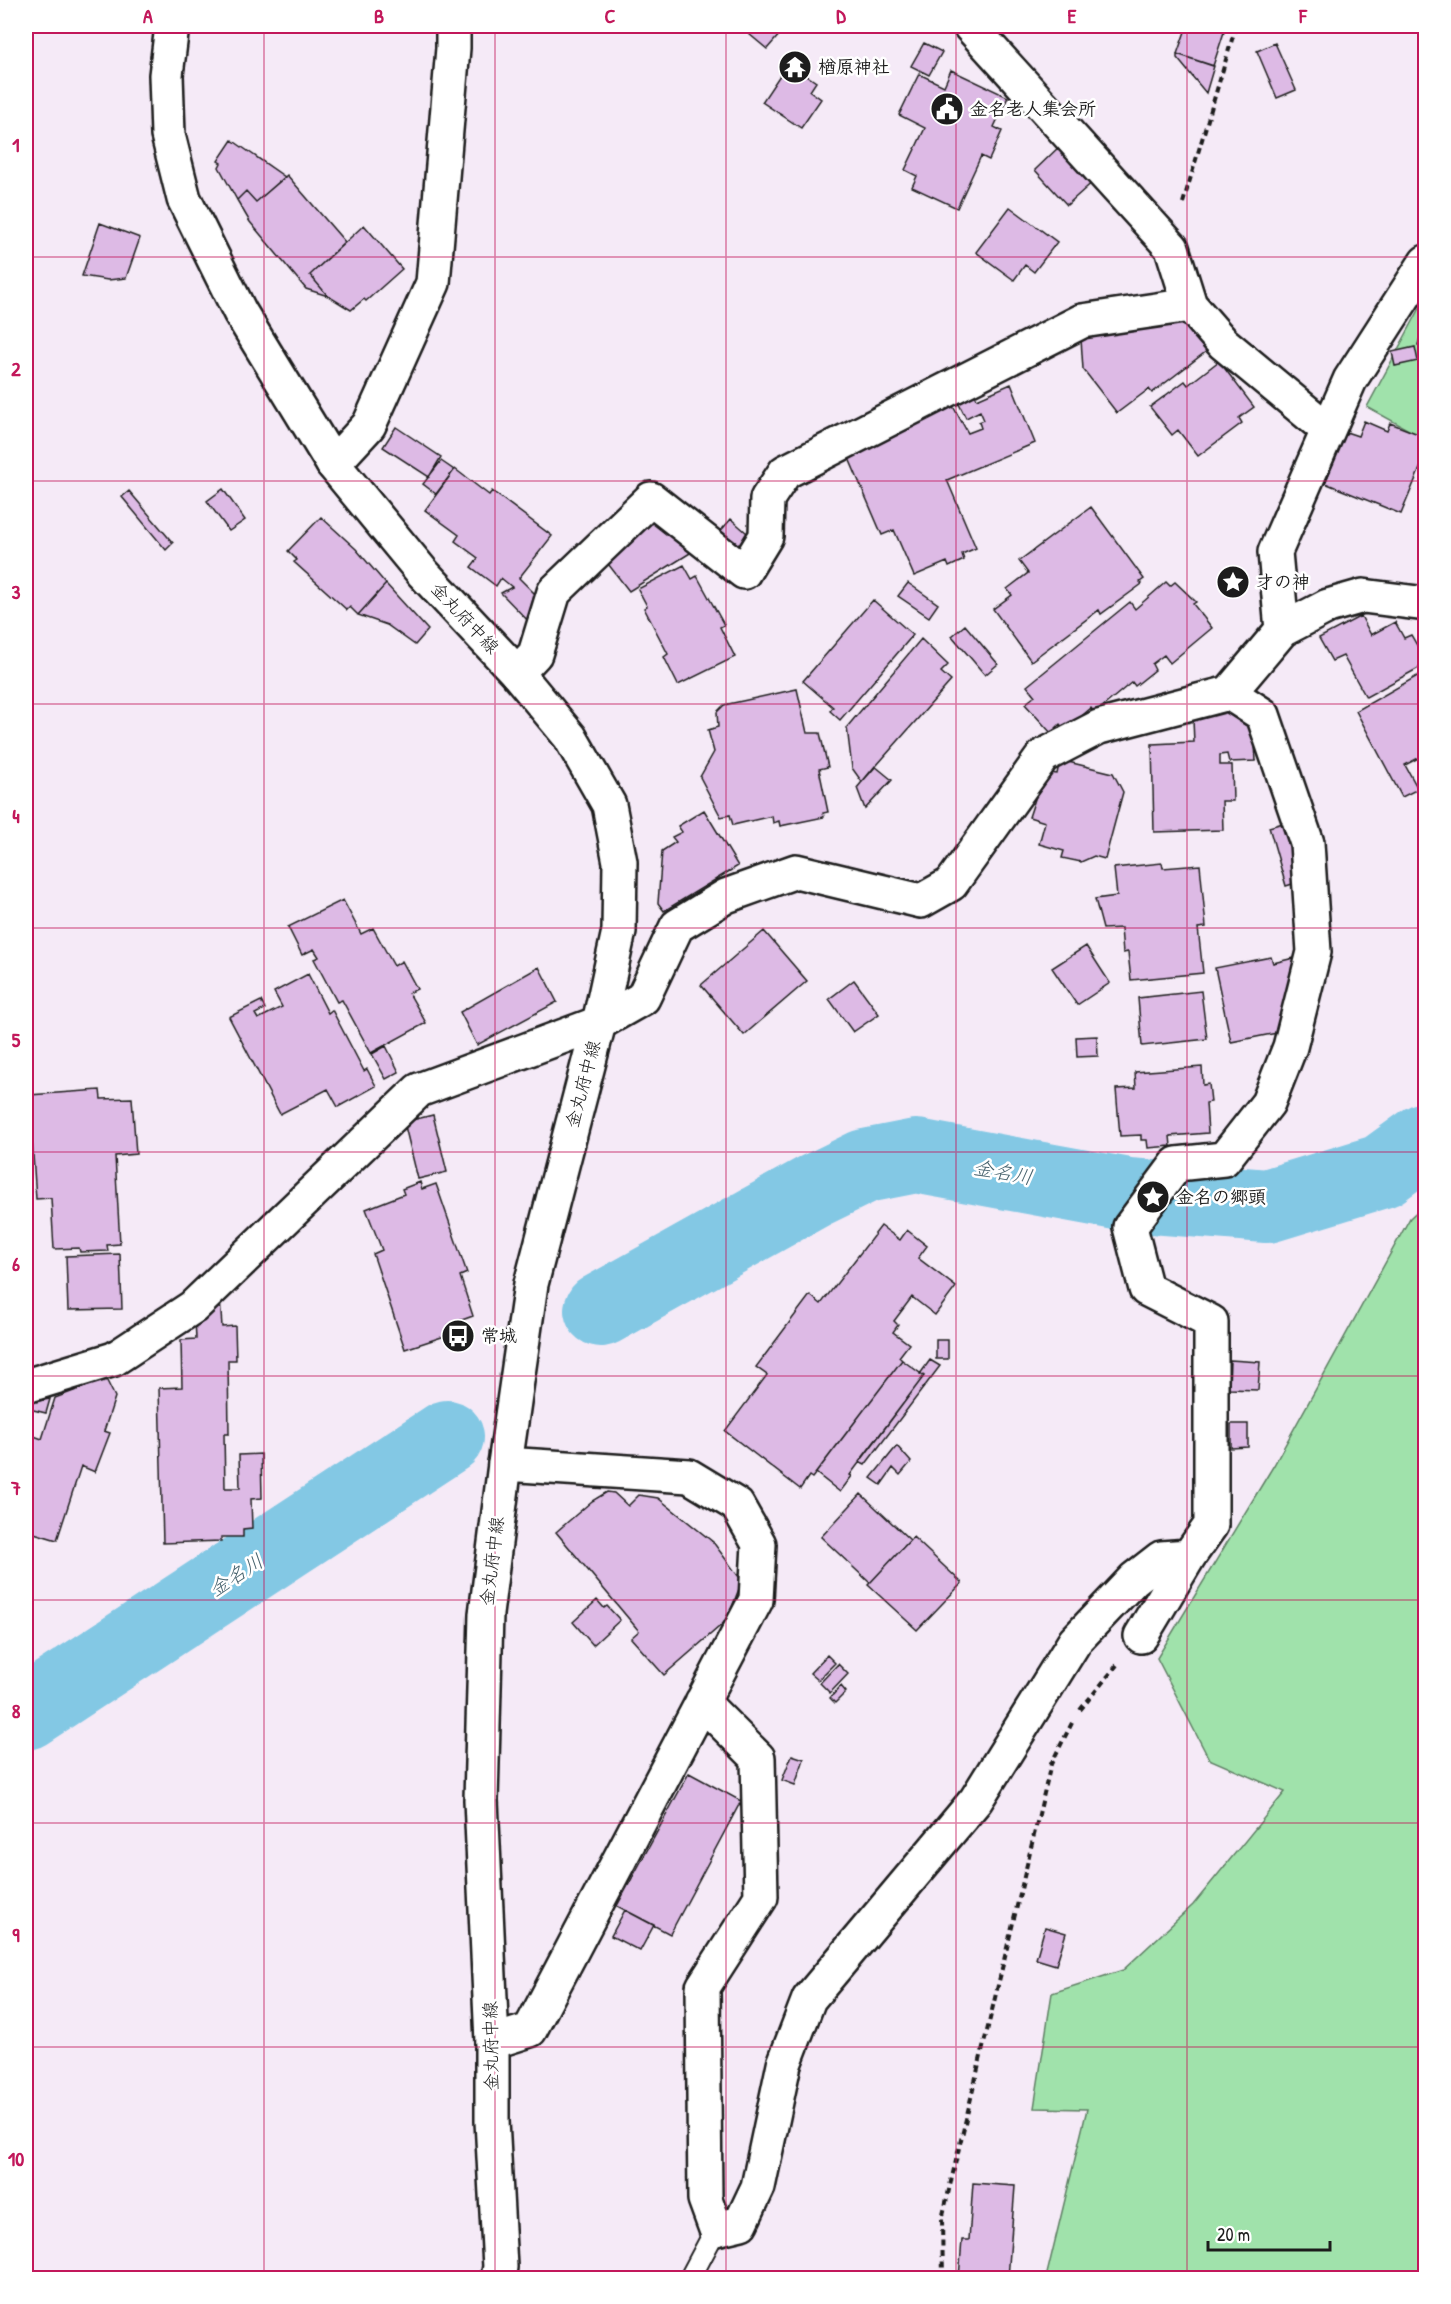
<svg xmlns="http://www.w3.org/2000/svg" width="1451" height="2304" font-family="'Patrick Hand','Klee One',sans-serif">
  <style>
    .green { fill: #a0e2ab; stroke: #5e7f64; stroke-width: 1.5 }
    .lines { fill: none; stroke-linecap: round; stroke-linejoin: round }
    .river { stroke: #83c8e4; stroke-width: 74 }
    .building { fill: #ddbae5; stroke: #1c1c1c; stroke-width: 1.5 }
    .service-casing { stroke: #1c1c1c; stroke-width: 24 }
    .minor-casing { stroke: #1c1c1c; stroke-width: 38 }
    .secondary-casing { stroke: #1c1c1c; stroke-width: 38 }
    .path { stroke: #1c1c1c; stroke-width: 4; stroke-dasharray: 6 4.5; stroke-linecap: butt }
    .service { stroke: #fff; stroke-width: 20 }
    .minor { stroke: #fff; stroke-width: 33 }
    .secondary { stroke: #fff; stroke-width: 33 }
    .grid { fill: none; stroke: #c2185b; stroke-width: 1.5; stroke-opacity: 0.55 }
    .labels { text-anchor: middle; stroke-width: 5; stroke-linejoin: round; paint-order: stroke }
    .poi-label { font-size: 18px; font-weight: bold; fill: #1c1c1c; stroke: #fff; text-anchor: start }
    .street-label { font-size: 18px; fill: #1c1c1c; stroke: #fff }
    .water-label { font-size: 20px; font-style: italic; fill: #45616c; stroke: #fff }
    .neatline { fill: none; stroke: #c2185b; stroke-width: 2 }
    .grid-label { font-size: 20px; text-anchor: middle; font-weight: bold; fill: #c2185b }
  </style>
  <rect width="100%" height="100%" fill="#f5eaf7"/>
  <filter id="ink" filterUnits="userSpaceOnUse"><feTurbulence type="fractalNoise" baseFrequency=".0167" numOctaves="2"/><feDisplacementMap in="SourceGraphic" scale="12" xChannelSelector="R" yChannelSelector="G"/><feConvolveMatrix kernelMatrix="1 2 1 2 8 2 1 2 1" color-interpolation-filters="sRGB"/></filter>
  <g filter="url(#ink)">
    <path class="green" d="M 1425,299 L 1425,439 L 1367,407 Z
      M 1425,1204 L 1425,2278 L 1046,2278 L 1087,2109 L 1034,2108 L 1052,1993 L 1123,1970 L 1193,1905 L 1285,1792 L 1209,1759 L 1157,1658 L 1274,1465 L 1410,1218 Z"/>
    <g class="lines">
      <path class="river" d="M 601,1310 L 814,1191 L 865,1166 L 916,1156 L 1128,1195 L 1267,1206 L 1382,1171 L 1426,1139
        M 26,1713 L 447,1437"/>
    </g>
    <path class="building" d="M 746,26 L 770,26 L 780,34 L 767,49 L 743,29 Z
      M 857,26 L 873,26 L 868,32 Z
      M 1187,26 L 1214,26 L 1225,29 L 1213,66 L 1177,54 Z
      M 924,43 L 942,52 L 929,75 L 911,66 Z
      M 1275,43 L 1296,90 L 1277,98 L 1257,51 Z
      M 1177,54 L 1214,66 L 1206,93 L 1177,58 Z
      M 797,69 L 816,82 L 810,91 L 821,99 L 801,128 L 762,102 L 782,72 L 791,78 Z
      M 951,70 L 1008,97 L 994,127 L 1002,131 L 989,160 L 981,156 L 957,208 L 912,187 L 917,176 L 905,170 L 925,128 L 899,115 L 919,74 L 944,86 Z
      M 232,140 L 285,177 L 256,202 L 246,191 L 237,200 L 219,167 L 221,163 L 218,161 Z
      M 1063,143 L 1096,179 L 1067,205 L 1035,170 Z
      M 287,175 L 345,242 L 310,275 L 328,296 L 306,289 L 250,222 L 237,200 L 246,191 L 256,202 Z
      M 1010,207 L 1057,242 L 1034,272 L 1025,265 L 1014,280 L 976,252 Z
      M 100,223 L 140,238 L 126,278 L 108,280 L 82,276 Z
      M 364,225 L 402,269 L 366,301 L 364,299 L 351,310 L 328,296 L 310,275 Z
      M 1177,309 L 1208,350 L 1152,393 L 1149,389 L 1117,413 L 1083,369 L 1081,339 L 1149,315 Z
      M 1426,315 L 1426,347 L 1418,345 Z
      M 1415,347 L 1418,361 L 1395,366 L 1392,352 Z
      M 1219,361 L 1254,407 L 1239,418 L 1242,423 L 1198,456 L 1178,430 L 1172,435 L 1150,407 L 1185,381 L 1188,385 Z
      M 1011,384 L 1035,443 L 947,480 L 976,548 L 962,554 L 964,560 L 949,567 L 947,562 L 914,576 L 894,530 L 882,535 L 845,449 L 945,392 L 968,433 L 981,428 L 979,422 L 984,420 L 980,411 L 966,418 L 956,398 L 973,390 L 977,399 Z
      M 1364,421 L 1387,431 L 1390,423 L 1426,437 L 1426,454 L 1401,514 L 1325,483 L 1346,432 L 1358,436 Z
      M 396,427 L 441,457 L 429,477 L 383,447 Z
      M 441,461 L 454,470 L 436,494 L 423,484 Z
      M 455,469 L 489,495 L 492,491 L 552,536 L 519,578 L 546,605 L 534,627 L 501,593 L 512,587 L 501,578 L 496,586 L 471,567 L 478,558 L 455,541 L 459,535 L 425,510 Z
      M 223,489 L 245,520 L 229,531 L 207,501 Z
      M 129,491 L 173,543 L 166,550 L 122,497 Z
      M 1091,507 L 1144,579 L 1140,582 L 1142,584 L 1101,614 L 1099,610 L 1031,661 L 993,609 L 1012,595 L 1007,589 L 1028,573 L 1019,561 Z
      M 663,514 L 695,550 L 629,591 L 605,560 Z
      M 321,517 L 356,549 L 386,584 L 358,615 L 350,607 L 347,610 L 294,562 L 297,560 L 288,551 Z
      M 731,519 L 755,540 L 741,556 L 717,535 Z
      M 684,565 L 692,579 L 697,576 L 724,625 L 720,627 L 735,657 L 678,685 L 664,657 L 668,654 L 644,608 L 647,606 L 638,589 Z
      M 1166,582 L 1170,586 L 1175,582 L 1196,602 L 1193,604 L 1212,628 L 1170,663 L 1164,655 L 1152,664 L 1155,670 L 1135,686 L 1132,682 L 1095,713 L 1091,708 L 1065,730 L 1060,724 L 1051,733 L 1025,704 L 1035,696 L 1027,686 L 1130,602 L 1135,609 Z
      M 908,583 L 938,604 L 929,617 L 898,596 Z
      M 386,584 L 428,630 L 415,645 L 387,625 L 358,615 Z
      M 873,600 L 913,635 L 840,720 L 830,711 L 833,707 L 803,681 Z
      M 1361,616 L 1371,635 L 1395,622 L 1404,638 L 1411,635 L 1426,661 L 1426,664 L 1366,697 L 1343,656 L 1332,661 L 1319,638 Z
      M 965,625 L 998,664 L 985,675 L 952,636 Z
      M 921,639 L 948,665 L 941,672 L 951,681 L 862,782 L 852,768 L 847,727 Z
      M 1426,671 L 1426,754 L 1405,765 L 1418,789 L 1402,797 L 1356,711 Z
      M 797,689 L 807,733 L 820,733 L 828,767 L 819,769 L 828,812 L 823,813 L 824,817 L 780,826 L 779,821 L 773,823 L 772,816 L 733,825 L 730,815 L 721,817 L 700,777 L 714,752 L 708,730 L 718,727 L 717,712 L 724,705 Z
      M 1246,705 L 1253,713 L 1256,761 L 1229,762 L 1227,754 L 1220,755 L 1220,765 L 1232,765 L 1233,801 L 1222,801 L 1223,830 L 1154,832 L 1152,744 L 1194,742 L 1193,720 Z
      M 1060,760 L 1113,773 L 1123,792 L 1105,859 L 1094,856 L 1081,862 L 1062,858 L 1064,851 L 1039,844 L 1045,822 L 1029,817 L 1041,781 L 1049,773 L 1057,774 Z
      M 875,766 L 892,780 L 865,809 L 857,788 Z
      M 704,810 L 738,866 L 664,911 L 658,903 L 662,851 L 676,842 L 672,837 L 682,832 L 678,826 Z
      M 1290,821 L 1305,880 L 1286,886 L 1269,827 Z
      M 1162,863 L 1163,868 L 1200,865 L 1206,927 L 1198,928 L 1203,973 L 1131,980 L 1128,952 L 1123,953 L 1121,928 L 1103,929 L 1095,899 L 1117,896 L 1114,868 Z
      M 343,900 L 361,934 L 373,928 L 394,966 L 402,961 L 417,989 L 409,993 L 426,1023 L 371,1053 L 342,1000 L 337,1002 L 314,959 L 319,957 L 314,949 L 302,955 L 288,927 Z
      M 764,931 L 807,981 L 744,1035 L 701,985 Z
      M 1086,946 L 1110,983 L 1077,1005 L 1052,968 Z
      M 1271,957 L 1273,963 L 1298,957 L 1287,1031 L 1231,1042 L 1215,968 Z
      M 539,967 L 557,1002 L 477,1045 L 460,1012 Z
      M 308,974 L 328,1013 L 332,1010 L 364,1071 L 367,1069 L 376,1086 L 338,1107 L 328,1089 L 280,1114 L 229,1017 L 261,1001 L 265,1009 L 255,1014 L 258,1019 L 282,1007 L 274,992 Z
      M 854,980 L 879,1014 L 853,1032 L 829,999 Z
      M 1201,991 L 1207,1039 L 1142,1046 L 1138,998 Z
      M 1097,1036 L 1098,1056 L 1077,1057 L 1076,1037 Z
      M 386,1046 L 399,1072 L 386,1079 L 372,1054 Z
      M 1202,1067 L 1203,1085 L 1209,1084 L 1211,1102 L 1206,1103 L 1208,1133 L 1170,1136 L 1171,1146 L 1148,1148 L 1147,1140 L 1141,1140 L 1141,1135 L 1120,1136 L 1116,1089 L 1136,1088 L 1135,1072 Z
      M 100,1090 L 101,1099 L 132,1098 L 136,1154 L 115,1156 L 120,1244 L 107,1245 L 108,1251 L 80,1252 L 79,1248 L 54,1249 L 51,1198 L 36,1199 L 29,1095 Z
      M 433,1115 L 447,1172 L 418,1179 L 404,1122 Z
      M 420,1182 L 422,1189 L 436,1184 L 467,1273 L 460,1276 L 473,1316 L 448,1325 L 451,1334 L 405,1349 L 373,1254 L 382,1250 L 366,1209 L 404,1194 L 402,1189 Z
      M 881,1226 L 900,1240 L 907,1230 L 927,1246 L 918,1258 L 956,1287 L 935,1315 L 912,1297 L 894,1321 L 898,1325 L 893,1332 L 909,1344 L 899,1357 L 902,1360 L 812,1478 L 809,1476 L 800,1489 L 725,1431 L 767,1375 L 756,1367 L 810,1295 L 821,1304 Z
      M 120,1254 L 122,1309 L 68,1310 L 66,1256 Z
      M 220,1298 L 222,1327 L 235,1326 L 236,1360 L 228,1360 L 229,1434 L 224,1434 L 225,1488 L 240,1488 L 239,1455 L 261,1454 L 262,1498 L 251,1499 L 252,1528 L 243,1529 L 243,1537 L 221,1537 L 221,1541 L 163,1543 L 159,1388 L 182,1387 L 181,1340 L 196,1339 L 195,1318 Z
      M 936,1340 L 948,1340 L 948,1359 L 936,1359 Z
      M 902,1360 L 924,1376 L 850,1475 L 852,1476 L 840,1492 L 816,1473 Z
      M 930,1360 L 940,1366 L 865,1465 L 859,1462 L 924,1376 L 920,1374 Z
      M 1230,1360 L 1260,1362 L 1258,1390 L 1229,1389 Z
      M 106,1379 L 115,1397 L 104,1431 L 110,1433 L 95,1472 L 81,1466 L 57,1540 L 34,1533 L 26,1560 L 26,1433 L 42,1439 L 55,1398 Z
      M 50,1399 L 46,1413 L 29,1409 L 32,1402 Z
      M 1231,1424 L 1248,1424 L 1248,1447 L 1231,1448 Z
      M 897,1446 L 911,1462 L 900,1475 L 893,1468 L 881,1485 L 871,1478 Z
      M 607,1492 L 614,1493 L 628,1506 L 639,1495 L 658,1498 L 713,1542 L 742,1581 L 727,1620 L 664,1675 L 631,1638 L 639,1631 L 556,1532 L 592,1501 Z
      M 861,1494 L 910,1540 L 870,1583 L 821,1537 Z
      M 913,1537 L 962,1583 L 917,1630 L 868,1585 Z
      M 597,1600 L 604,1608 L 607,1606 L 620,1620 L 593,1645 L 573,1622 Z
      M 827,1655 L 835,1663 L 818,1680 L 810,1673 Z
      M 838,1664 L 848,1674 L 830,1693 L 820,1683 Z
      M 841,1686 L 846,1692 L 835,1703 L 830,1698 Z
      M 792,1755 L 804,1759 L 795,1785 L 782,1780 Z
      M 689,1773 L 741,1801 L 670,1934 L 617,1906 Z
      M 625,1910 L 654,1925 L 640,1951 L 611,1936 Z
      M 1045,1927 L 1066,1933 L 1056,1965 L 1036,1959 Z
      M 973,2183 L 1015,2186 L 1008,2278 L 959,2278 L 962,2240 L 969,2240 Z
      M 738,2271 L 749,2272 L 749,2278 L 737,2278 Z"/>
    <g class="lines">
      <g class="service-casing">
        <path id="service" d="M 690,2278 L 716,2229"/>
      </g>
      <g class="minor-casing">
        <path id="minor" d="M 970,26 L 1172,248 L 1190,305 L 1223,343 L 1328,430
          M 333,464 L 369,425 L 433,283 L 453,48 L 453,26
          M 1282,630 L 1275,552 L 1350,380 L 1426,262
          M 517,673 L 535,654 L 554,592 L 651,499 L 744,572 L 766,536 L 767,499 L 785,472 L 1082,321 L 1190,305
          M 26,1386 L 114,1359 L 193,1307 L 419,1090 L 599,1023 L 643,998 L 677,926 L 726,896 L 796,871 L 921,901 L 951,884 L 1043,756 L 1099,727 L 1229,693 L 1282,630 L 1328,606 L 1363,596 L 1426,604
          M 1141,1636 L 1189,1556 L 1211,1525 L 1211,1322 L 1146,1289 L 1130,1227 L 1177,1164 L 1224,1159 L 1268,1103 L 1290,1047 L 1314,952 L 1307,843 L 1263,715 L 1229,693
          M 702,1702 L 758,1758 L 761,1897 L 703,1987 L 705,2199 L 716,2229 L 741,2223 L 758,2187 L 784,2064 L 809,1999 L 976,1800 L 1075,1641 L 1134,1579 L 1161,1558 L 1189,1556
          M 492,2042 L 530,2030 L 756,1600 L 759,1544 L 737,1505 L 689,1476 L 505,1464"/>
      </g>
      <g class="secondary-casing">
        <path id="secondary" d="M 172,26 L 166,75 L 168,135 L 184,199 L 240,312 L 333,464 L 423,573 L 517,673 L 570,737 L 609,805 L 620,862 L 619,931 L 599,1023 L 531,1284 L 505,1464 L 486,1614 L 481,1800 L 492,2042 L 492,2121 L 500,2267 L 498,2278"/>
      </g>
      <path class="path" d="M 1183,203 L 1236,26
        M 1080,1710 L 1117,1665
        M 943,2278 L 942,2219 L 1051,1764 L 1073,1721"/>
      <use href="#service" class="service"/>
      <use href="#minor" class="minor"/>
      <use href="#secondary" class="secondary"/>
    </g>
  </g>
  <path class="grid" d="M 264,26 L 264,2278M 495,26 L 495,2278M 726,26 L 726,2278M 956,26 L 956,2278M 1187,26 L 1187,2278M 26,257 L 1426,257M 26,481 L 1426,481M 26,704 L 1426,704M 26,928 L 1426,928M 26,1152 L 1426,1152M 26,1376 L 1426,1376M 26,1600 L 1426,1600M 26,1823 L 1426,1823M 26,2047 L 1426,2047"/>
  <defs>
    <g id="temple-disc" transform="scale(1.725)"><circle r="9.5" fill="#1c1c1c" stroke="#fff"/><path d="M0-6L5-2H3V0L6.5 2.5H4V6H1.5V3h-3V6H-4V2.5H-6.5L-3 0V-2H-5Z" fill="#fff"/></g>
    <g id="civic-disc" transform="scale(1.725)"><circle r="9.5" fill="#1c1c1c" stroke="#fff"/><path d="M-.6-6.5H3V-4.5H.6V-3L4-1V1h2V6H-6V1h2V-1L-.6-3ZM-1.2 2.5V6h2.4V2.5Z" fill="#fff"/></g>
    <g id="sight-disc" transform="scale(1.725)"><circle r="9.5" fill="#1c1c1c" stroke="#fff"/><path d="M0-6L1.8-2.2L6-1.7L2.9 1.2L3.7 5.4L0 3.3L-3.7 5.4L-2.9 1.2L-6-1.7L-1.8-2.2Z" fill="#fff"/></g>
    <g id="bus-disc" transform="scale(1.725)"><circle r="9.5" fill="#1c1c1c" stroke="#fff"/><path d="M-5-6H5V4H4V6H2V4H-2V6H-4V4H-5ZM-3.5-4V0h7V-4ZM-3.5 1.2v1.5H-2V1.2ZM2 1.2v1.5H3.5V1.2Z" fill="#fff"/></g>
  </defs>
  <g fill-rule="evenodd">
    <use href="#temple-disc" x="795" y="67"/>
    <use href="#civic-disc" x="947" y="109"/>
    <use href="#sight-disc" x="1233" y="582"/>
    <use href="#sight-disc" x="1153" y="1197"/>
    <use href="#bus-disc" x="458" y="1336"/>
  </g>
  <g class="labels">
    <g class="poi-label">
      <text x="818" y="73">楢原神社</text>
      <text x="970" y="115">金名老人集会所</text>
      <text x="1256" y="588">才の神</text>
      <text x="1176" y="1203">金名の郷頭</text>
      <text x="481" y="1342">常城</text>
    </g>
    <g class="street-label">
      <text transform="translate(465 618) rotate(47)" y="6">金丸府中線</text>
      <text transform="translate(583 1084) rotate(-75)" y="6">金丸府中線</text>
      <text transform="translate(492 1561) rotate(-83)" y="6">金丸府中線</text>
      <text transform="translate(491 2046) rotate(-91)" y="6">金丸府中線</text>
    </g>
    <g class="water-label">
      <text transform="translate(1003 1172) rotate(10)" y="7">金名川</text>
      <text transform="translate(236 1575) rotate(-33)" y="7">金名川</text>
    </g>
  </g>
  <rect width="1451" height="2304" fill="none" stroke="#fff" stroke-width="66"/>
  <path d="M1208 2241v9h122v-9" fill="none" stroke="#1c1c1c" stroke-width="3"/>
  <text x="1217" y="2241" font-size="18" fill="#1c1c1c" stroke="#ffffff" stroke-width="4.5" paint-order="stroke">20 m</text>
  <rect x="33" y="33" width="1385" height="2238" class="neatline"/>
  <g class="grid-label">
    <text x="148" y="23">A</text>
    <text x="379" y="23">B</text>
    <text x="610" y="23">C</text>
    <text x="841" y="23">D</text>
    <text x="1072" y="23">E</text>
    <text x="1303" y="23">F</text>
    <text x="16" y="152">1</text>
    <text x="16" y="376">2</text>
    <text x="16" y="599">3</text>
    <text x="16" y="823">4</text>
    <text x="16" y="1047">5</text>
    <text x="16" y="1271">6</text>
    <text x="16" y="1495">7</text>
    <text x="16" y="1718">8</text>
    <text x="16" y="1942">9</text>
    <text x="16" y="2166">10</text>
  </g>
</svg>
